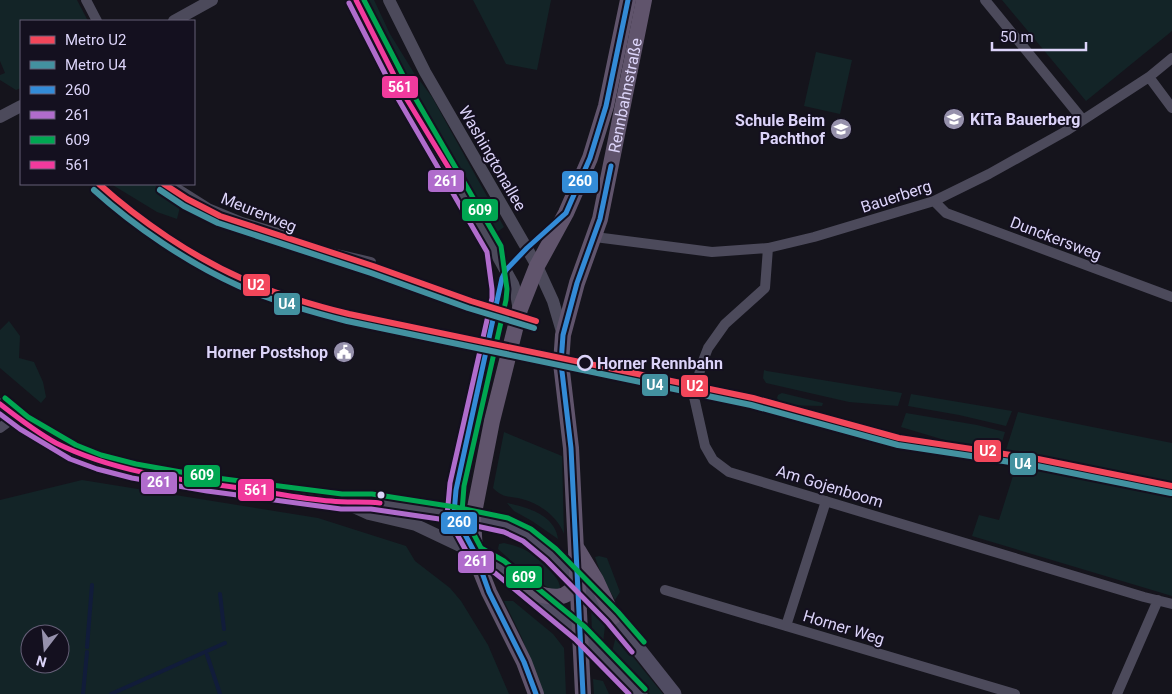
<svg xmlns="http://www.w3.org/2000/svg" width="1172" height="694" font-family="Roboto,sans-serif">
  <style>
    .green { fill: #132427; fill-rule: evenodd }
    .lines { fill: none; stroke-linecap: round; stroke-linejoin: round }
    .stream { stroke: #111c3a; stroke-width: 4 }
    .minor { stroke: #4c4a5b; stroke-width: 10 }
    .tertiary { stroke: #4c4a5b; stroke-width: 12 }
    .secondary { stroke: #504c62; stroke-width: 15 }
    .primary { stroke: #60546c; stroke-width: 16 }
    .bus-1-casing { stroke: #14101f; stroke-width: 9 }
    .bus-2-casing { stroke: #14101f; stroke-width: 9 }
    .bus-3-casing { stroke: #14101f; stroke-width: 9 }
    .bus-4-casing { stroke: #14101f; stroke-width: 9 }
    .bus-1 { stroke: #338bd7; stroke-width: 5 }
    .bus-2 { stroke: #b06ccc; stroke-width: 5 }
    .bus-3 { stroke: #00a651; stroke-width: 5 }
    .bus-4 { stroke: #f13a9d; stroke-width: 5 }
    .metro-1-casing { stroke: #14101f; stroke-width: 10 }
    .metro-2-casing { stroke: #14101f; stroke-width: 10 }
    .metro-1 { stroke: #f2465a; stroke-width: 6 }
    .metro-2 { stroke: #4391a0; stroke-width: 6 }
    .stop-dot { fill: #14101f; stroke: #dcd4f9; stroke-width: 2.5 }
    .bus-dot { fill: #dcd4f9; stroke: #14101f; stroke-width: 2 }
    .labels { text-anchor: middle; stroke-width: 4; stroke-linejoin: round; paint-order: stroke }
    .street-label { font-size: 16px; fill: #dcd4f9; stroke: #14101f }
    .poi-label { font-size: 16px; font-weight: bold; fill: #dcd4f9; stroke: #14101f; text-anchor: end }
    .stop-label { font-size: 16px; font-weight: bold; fill: #dcd4f9; stroke: #14101f; text-anchor: start }
    .line-badge { stroke: #14101f; stroke-width: 2 }
    .badge-label { font-size: 14px; text-anchor: middle; font-weight: bold; fill: #fff }
  </style>
  <rect width="100%" height="100%" fill="#15141c"/>
  <path class="green" d="M 0,0 L 77,0 L 88,21 L 21,21 L 21,88 L 16,90 L 0,80 L 0,75 L 5,73 L 0,61 Z
    M 360,0 L 374,0 L 390,34 L 414,73 L 432,97 L 504,227 L 493,235 L 436,133 L 420,107 L 405,87 Z
    M 473,0 L 551,0 L 537,70 L 506,64 Z
    M 1002,0 L 1172,0 L 1172,31 L 1086,101 Z
    M 816,52 L 852,60 L 840,114 L 804,106 Z
    M 111,184 L 153,184 L 181,203 L 177,219 L 157,212 Z
    M 9,321 L 20,336 L 19,358 L 34,362 L 43,382 L 46,397 L 41,403 L 0,368 L 0,330 Z
    M 764,370 L 767,371 L 902,393 L 898,406 L 849,402 L 766,383 L 763,378 Z
    M 782,393 L 823,403 L 822,406 L 782,405 L 777,398 L 778,395 Z
    M 911,394 L 1012,411 L 1006,426 L 959,415 L 908,406 Z
    M 1018,412 L 1172,443 L 1172,596 L 972,536 L 979,515 L 999,520 L 1018,460 L 1004,456 Z
    M 906,413 L 977,425 L 1005,432 L 998,456 L 901,427 Z
    M 504,432 L 562,456 L 564,534 C 558,517 539,503 522,499 C 508,496 503,498 493,488 Z
    M 82,480 L 318,518 L 406,546 L 415,561 L 450,588 L 461,601 L 488,645 L 509,694 L 0,694 L 0,500 ZM 30,634 L 60,634 L 60,664 L 30,664 Z
    M 507,503 C 527,507 555,515 558,539 L 532,521 L 514,511 Z
    M 504,543 C 512,545 521,547 527,551 C 536,557 561,577 560,588 L 553,591 L 517,566 L 498,549 L 499,544 Z
    M 599,556 L 607,558 L 620,592 L 615,600 C 607,586 600,573 595,557 Z
    M 504,601 L 513,601 L 553,634 L 564,648 L 566,694 L 543,694 L 522,638 Z
    M 591,609 L 605,626 L 603,643 L 592,632 Z
    M 616,636 L 663,694 L 650,694 L 612,652 Z
    M 593,679 L 603,681 L 609,694 L 594,694 Z"/>
  <g class="lines">
    <path class="stream" d="M 220,594 L 224,629
      M 87,647 L 92,585
      M 207,655 L 220,694
      M 83,694 L 87,652
      M 111,694 L 225,643"/>
    <path class="minor" d="M 86,0 L 97,21
      M 985,0 L 1083,120
      M 1149,77 L 1172,108
      M 170,184 L 208,208 L 242,222 L 278,233 L 306,247 L 371,262
      M 934,201 L 946,213 L 1172,297
      M 595,237 L 712,252 L 768,248 L 814,237 L 934,201 L 989,174 L 1066,131 L 1149,77 L 1172,58
      M 768,248 L 765,288 L 725,324 L 708,348 L 701,366 L 694,397 L 705,446 L 713,460 L 729,472 L 1144,597 L 1172,604
      M 0,428 L 15,417
      M 665,590 L 1015,694
      M 786,626 L 826,501
      M 1117,694 L 1158,600"/>
    <path class="tertiary" d="M 356,0 L 403,93 L 450,170 L 513,284 L 516,293 L 519,311
      M 389,0 L 425,72 L 537,266 L 553,301 L 563,335
      M 174,21 L 212,0
      M 0,117 L 21,106
      M 0,404 C 65,462 142,474 224,486 C 263,491 302,499 341,502 C 351,503 361,501 371,501 C 404,504 440,511 473,518
      M 347,504 L 369,514 L 416,525 L 475,553"/>
    <path class="secondary" d="M 473,518 L 506,525 L 527,535 L 543,547 L 613,617 L 674,694
      M 475,553 L 499,567 L 580,633 L 640,694"/>
    <g class="primary">
      <path d="M 578,550 L 596,580 L 613,617"/>
      <path d="M 528,591 C 549,597 566,604 578,581"/>
      <path d="M 536,694 L 524,662 L 489,592 L 481,572 L 475,553 L 473,518 L 492,421 L 520,309 L 537,266 L 566,213 L 590,158 L 606,106 L 628,0"/>
      <path id="s1" d="M 583,694 L 571,448 L 561,363 L 563,335 L 577,283 L 600,219 L 644,0"/>
    </g>
    <g class="bus-1-casing">
      <path id="bus-1" d="M 536,694 L 524,662 L 489,592 L 475,553 L 454,514 L 456,490 L 502,278 L 506,270 L 527,248 L 566,213 L 590,158 L 606,106 L 628,0
        M 583,694 L 571,448 L 561,363 L 563,335 L 577,283 L 600,219 L 611,166"/>
    </g>
    <g class="bus-2-casing">
      <path id="bus-2" d="M 349,3 L 397,97 L 487,252 L 492,289 L 492,298 L 450,483 L 447,516 L 470,558 L 495,573 L 575,639 L 629,694
        M 0,414 L 20,429 L 70,459 L 97,469 L 132,478 L 207,491 L 341,509 L 371,509 L 453,521 L 504,532 L 523,541 L 546,560 L 607,622 L 632,652"/>
    </g>
    <g class="bus-3-casing">
      <path id="bus-3" d="M 364,0 L 410,89 L 501,246 L 507,289 L 506,300 L 464,486 L 462,512 L 481,548 L 504,561 L 585,627 L 645,689
        M 5,398 L 28,417 L 76,445 L 101,455 L 136,464 L 209,477 L 342,494 L 372,494 L 455,507 L 508,518 L 531,529 L 556,549 L 618,612 L 644,642"/>
    </g>
    <g class="bus-4-casing">
      <path id="bus-4" d="M 356,0 L 403,93 L 450,170
        M 0,404 C 18,418 36,432 56,443 C 116,473 183,480 248,489 C 275,493 303,499 331,501 C 347,503 364,501 380,503"/>
    </g>
    <use href="#bus-1" class="bus-1"/>
    <use href="#bus-2" class="bus-2"/>
    <use href="#bus-3" class="bus-3"/>
    <use href="#bus-4" class="bus-4"/>
    <g class="metro-1-casing">
      <path id="metro-1" d="M 99,184 C 140,221 193,257 243,279 C 277,295 313,305 349,314 L 753,398 L 899,438 L 1038,459 L 1172,486
        M 164,184 L 187,199 L 220,216 L 373,266 L 471,301 L 536,321"/>
    </g>
    <g class="metro-2-casing">
      <path id="metro-2" d="M 94,190 C 135,227 188,263 239,286 C 274,302 311,312 347,321 L 751,405 L 898,445 L 1037,466 L 1171,493
        M 160,190 L 184,206 L 218,223 L 371,273 L 468,308 L 534,328"/>
    </g>
    <use href="#metro-1" class="metro-1"/>
    <use href="#metro-2" class="metro-2"/>
  </g>
  <defs>
    <g id="school-disc" transform="scale(1.125)"><circle r="9.5" fill="#9691ac" stroke="#14101f"/><path d="M0-5L7-2L0 1L-7-2ZM-4 1L0 2.5L4 1V4Q0 6-4 4Z" fill="#fff"/></g>
    <g id="civic-disc" transform="scale(1.125)"><circle r="9.5" fill="#9691ac" stroke="#14101f"/><path d="M-.6-6.5H3V-4.5H.6V-3L4-1V1h2V6H-6V1h2V-1L-.6-3ZM-1.2 2.5V6h2.4V2.5Z" fill="#fff"/></g>
  </defs>
  <g fill-rule="evenodd">
    <use href="#school-disc" x="954" y="119"/>
    <use href="#school-disc" x="841" y="129"/>
    <use href="#civic-disc" x="344" y="352"/>
  </g>
  <circle class="stop-dot" cx="585" cy="363" r="7"/>
  <circle class="bus-dot" cx="381" cy="495" r="4.5"/>
  <g class="labels">
    <g class="street-label">
      <text dy="6" stroke="none"><textPath href="#s1" startOffset="608">Rennbahnstraße</textPath></text>
      <text transform="translate(493 158) rotate(60)" y="6">Washingtonallee</text>
      <text transform="translate(896 196) rotate(-18)" y="6">Bauerberg</text>
      <text transform="translate(259 212) rotate(22)" y="6">Meurerweg</text>
      <text transform="translate(1056 238) rotate(21)" y="6">Dunckersweg</text>
      <text transform="translate(830 486) rotate(17)" y="6">Am Gojenboom</text>
      <text transform="translate(844 627) rotate(17)" y="6">Horner Weg</text>
    </g>
    <g class="poi-label">
      <text x="970" y="125" text-anchor="start">KiTa Bauerberg</text>
      <text x="825" y="126">Schule Beim<tspan x="825" dy="18">Pachthof</tspan></text>
      <text x="328" y="358">Horner Postshop</text>
    </g>
    <g class="stop-label">
      <text x="597" y="369">Horner Rennbahn</text>
    </g>
  </g>
  <g class="line-badge">
    <rect x="381" y="75" width="38" height="24" rx="5" fill="#f13a9d"/>
    <rect x="427" y="169" width="38" height="24" rx="5" fill="#b06ccc"/>
    <rect x="561" y="170" width="38" height="24" rx="5" fill="#338bd7"/>
    <rect x="461" y="198" width="38" height="24" rx="5" fill="#00a651"/>
    <rect x="242" y="273" width="29" height="24" rx="5" fill="#f2465a"/>
    <rect x="273" y="292" width="28" height="24" rx="5" fill="#4391a0"/>
    <rect x="641" y="373" width="28" height="24" rx="5" fill="#4391a0"/>
    <rect x="680" y="374" width="29" height="24" rx="5" fill="#f2465a"/>
    <rect x="973" y="439" width="29" height="24" rx="5" fill="#f2465a"/>
    <rect x="1009" y="452" width="28" height="24" rx="5" fill="#4391a0"/>
    <rect x="183" y="464" width="38" height="24" rx="5" fill="#00a651"/>
    <rect x="140" y="471" width="38" height="24" rx="5" fill="#b06ccc"/>
    <rect x="237" y="478" width="38" height="24" rx="5" fill="#f13a9d"/>
    <rect x="440" y="511" width="38" height="24" rx="5" fill="#338bd7"/>
    <rect x="457" y="550" width="38" height="24" rx="5" fill="#b06ccc"/>
    <rect x="505" y="565" width="38" height="24" rx="5" fill="#00a651"/>
  </g>
  <g class="badge-label">
    <text x="400" y="92">561</text>
    <text x="446" y="186">261</text>
    <text x="580" y="186">260</text>
    <text x="480" y="215">609</text>
    <text x="256" y="290">U2</text>
    <text x="287" y="309">U4</text>
    <text x="655" y="390">U4</text>
    <text x="695" y="391">U2</text>
    <text x="988" y="456">U2</text>
    <text x="1023" y="469">U4</text>
    <text x="202" y="480">609</text>
    <text x="159" y="487">261</text>
    <text x="256" y="495">561</text>
    <text x="459" y="527">260</text>
    <text x="476" y="566">261</text>
    <text x="524" y="582">609</text>
  </g>
  <rect x="20" y="20" width="175" height="165" fill="#14101f" stroke="#645e76"/>
  <rect x="30" y="36" width="25" height="8" fill="#f2465a" stroke="#645e76"/>
  <text x="65" y="45" font-size="15" fill="#dcd4f9">Metro U2</text>
  <rect x="30" y="61" width="25" height="8" fill="#4391a0" stroke="#645e76"/>
  <text x="65" y="70" font-size="15" fill="#dcd4f9">Metro U4</text>
  <rect x="30" y="86" width="25" height="8" fill="#338bd7" stroke="#645e76"/>
  <text x="65" y="95" font-size="15" fill="#dcd4f9">260</text>
  <rect x="30" y="111" width="25" height="8" fill="#b06ccc" stroke="#645e76"/>
  <text x="65" y="120" font-size="15" fill="#dcd4f9">261</text>
  <rect x="30" y="136" width="25" height="8" fill="#00a651" stroke="#645e76"/>
  <text x="65" y="145" font-size="15" fill="#dcd4f9">609</text>
  <rect x="30" y="161" width="25" height="8" fill="#f13a9d" stroke="#645e76"/>
  <text x="65" y="170" font-size="15" fill="#dcd4f9">561</text>
  <g transform="translate(45 649) rotate(196)"><circle r="24" fill="#14101f" stroke="#645e76"/>
  <path d="M0-4L9 19L0 12L-9 19Z" fill="#9691ac"/>
  <text y="-8" font-size="14" font-weight="bold" text-anchor="middle" fill="#dcd4f9">N</text>
  </g>
  <path d="M992 42v8h94v-8" fill="none" stroke="#dcd4f9" stroke-width="2.5"/>
  <text x="1000" y="42" font-size="15" fill="#dcd4f9" stroke="#14101f" stroke-width="4" paint-order="stroke">50 m</text>
</svg>
